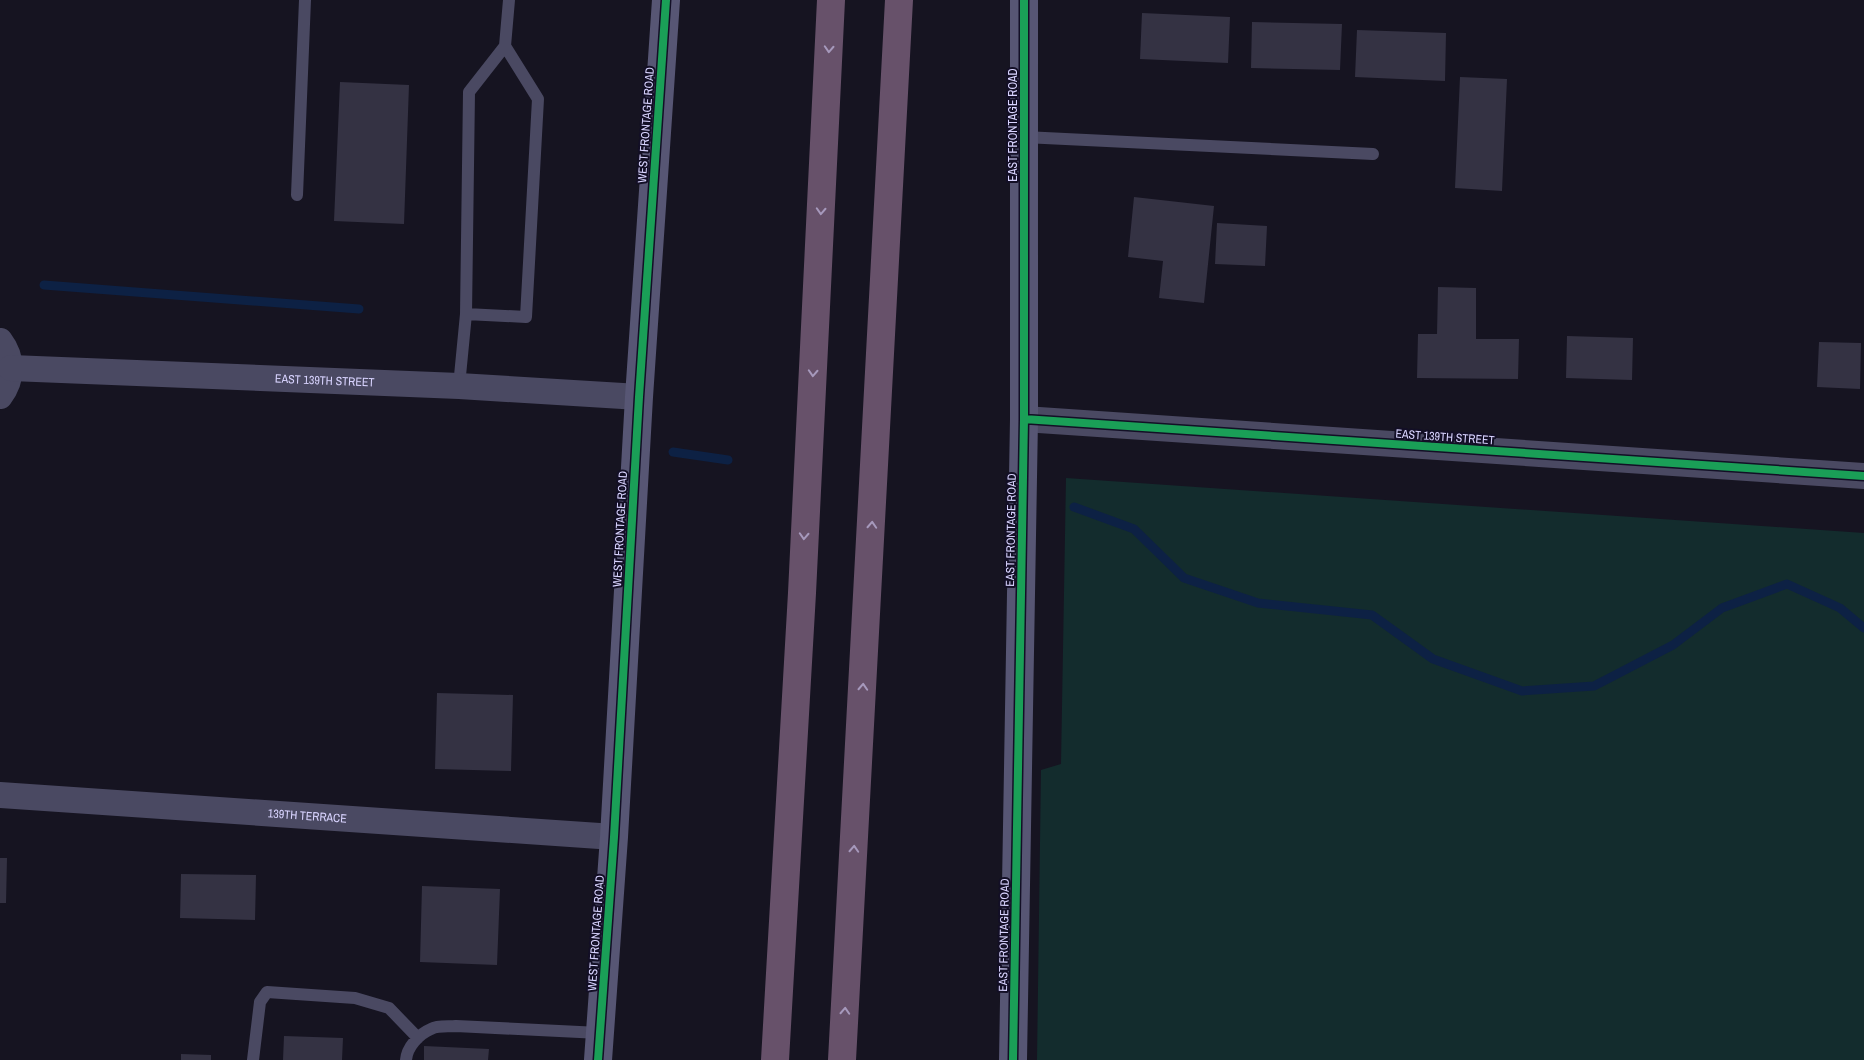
<svg xmlns="http://www.w3.org/2000/svg" width="1864" height="1060" font-family="'Archivo Narrow',sans-serif">
  <style>
    .green { fill: #132c2d }
    .lines { fill: none; stroke-linecap: round; stroke-linejoin: round }
    .stream { stroke: #0d2144; stroke-width: 9 }
    .building { fill: #343243 }
    .lane { stroke: #4a4962; stroke-width: 12 }
    .street { stroke: #4a4962; stroke-width: 26 }
    .secondary { stroke: #575674; stroke-width: 28 }
    .highway { stroke: #67516a; stroke-width: 28 }
    .cycleway-casing { stroke: #130f26; stroke-width: 11 }
    .cycleway { stroke: #1a9f57; stroke-width: 8 }
    .oneway { stroke: #a699bc }
    .labels { text-anchor: middle; stroke-width: 4; stroke-linejoin: round; paint-order: stroke }
    .street-label { font-size: 12px; fill: #d9d4ff; stroke: #130f26 }
  </style>
  <rect width="100%" height="100%" fill="#161421"/>
  <path class="green" d="M 1066,478 L 1864,533 L 1864,1060 L 1037,1060 L 1041,770 L 1061,764 Z"/>
  <g class="lines">
    <path class="stream" d="M 44,285 L 359,309
      M 673,452 L 728,460
      M 1074,507 L 1134,529 L 1184,578 L 1258,603 L 1372,615 L 1433,659 L 1522,691 L 1594,686 L 1673,645 L 1722,608 L 1787,584 L 1840,608 L 1864,628"/>
  </g>
  <path class="building" d="M 1142,13 L 1230,17 L 1228,63 L 1140,59 Z
    M 1252,22 L 1342,24 L 1340,70 L 1251,68 Z
    M 1357,30 L 1446,33 L 1445,81 L 1355,77 Z
    M 1460,77 L 1507,79 L 1502,191 L 1455,188 Z
    M 340,82 L 409,85 L 404,224 L 334,221 Z
    M 1134,197 L 1214,206 L 1204,303 L 1159,298 L 1163,261 L 1128,257 Z
    M 1217,223 L 1267,226 L 1265,266 L 1215,264 Z
    M 1438,287 L 1476,288 L 1476,339 L 1519,339 L 1518,379 L 1417,378 L 1418,334 L 1437,334 Z
    M 1567,336 L 1633,338 L 1632,380 L 1566,378 Z
    M 1819,342 L 1861,343 L 1860,389 L 1817,387 Z
    M 437,693 L 513,695 L 511,771 L 435,769 Z
    M 0,858 L 7,858 L 6,903 L 0,903 Z
    M 181,874 L 256,875 L 255,920 L 180,918 Z
    M 422,886 L 500,889 L 497,965 L 420,962 Z
    M 284,1036 L 343,1038 L 342,1060 L 283,1060 Z
    M 424,1046 L 489,1049 L 488,1060 L 424,1060 Z
    M 181,1054 L 211,1055 L 211,1060 L 181,1060 Z"/>
  <g class="lines">
    <path class="lane" d="M 1024,137 L 1373,154
      M 297,195 L 305,0
      M 466,314 L 526,317 L 538,99 L 505,46
      M 459,386 L 466,314 L 469,92 L 505,46 L 509,0
      M 253,1060 L 260,1002 L 267,992 L 355,998 L 389,1008 L 418,1038
      M 406,1060 C 407,1047 419,1034 431,1029 C 438,1025 449,1027 456,1026 L 600,1033"/>
    <g class="street">
      <path d="M 0,341 C 13,358 13,379 0,396"/>
      <path id="s1" d="M 11,368 L 459,386 L 639,397"/>
      <path d="M 1024,419 L 1864,476"/>
      <path id="s2" d="M 0,795 L 614,837"/>
    </g>
    <path class="secondary" d="M 598,1060 L 614,837 L 639,397 L 666,0
      M 1013,1060 L 1024,419 L 1024,0"/>
    <path class="highway" d="M 775,1060 L 802,593 L 831,0
      M 842,1060 L 899,0"/>
    <g class="cycleway-casing">
      <path id="cycleway" d="M 1024,419 L 1864,476
        M 598,1060 L 614,837 L 639,397 L 666,0
        M 1013,1060 L 1024,419 L 1024,0"/>
    </g>
    <use href="#cycleway" class="cycleway"/>
  </g>
  <defs><path id="oneway-chevron" d="M-2-3.5L2.5 0L-2 3.5" fill="none" stroke-width="1.6" stroke-linecap="round" stroke-linejoin="round" transform="scale(1.25)"/></defs>
  <g class="oneway">
    <use href="#oneway-chevron" transform="translate(829 49) rotate(93)"/>
    <use href="#oneway-chevron" transform="translate(821 211) rotate(93)"/>
    <use href="#oneway-chevron" transform="translate(813 373) rotate(93)"/>
    <use href="#oneway-chevron" transform="translate(872 525) rotate(-87)"/>
    <use href="#oneway-chevron" transform="translate(804 536) rotate(93)"/>
    <use href="#oneway-chevron" transform="translate(863 687) rotate(-87)"/>
    <use href="#oneway-chevron" transform="translate(854 849) rotate(-87)"/>
    <use href="#oneway-chevron" transform="translate(845 1011) rotate(-87)"/>
  </g>
  <g class="labels">
    <g class="street-label">
      <text transform="translate(646 125) rotate(-86)" y="4">WEST FRONTAGE ROAD</text>
      <text transform="translate(1013 125) rotate(-90)" y="4">EAST FRONTAGE ROAD</text>
      <text dy="4" stroke="none"><textPath href="#s1" startOffset="314">EAST 139TH STREET</textPath></text>
      <text transform="translate(1445 437) rotate(4)" y="4">EAST 139TH STREET</text>
      <text transform="translate(620 529) rotate(-87)" y="4">WEST FRONTAGE ROAD</text>
      <text transform="translate(1011 530) rotate(-89)" y="4">EAST FRONTAGE ROAD</text>
      <text dy="4" stroke="none"><textPath href="#s2" startOffset="308">139TH TERRACE</textPath></text>
      <text transform="translate(596 933) rotate(-86)" y="4">WEST FRONTAGE ROAD</text>
      <text transform="translate(1004 935) rotate(-89)" y="4">EAST FRONTAGE ROAD</text>
    </g>
  </g>
</svg>
